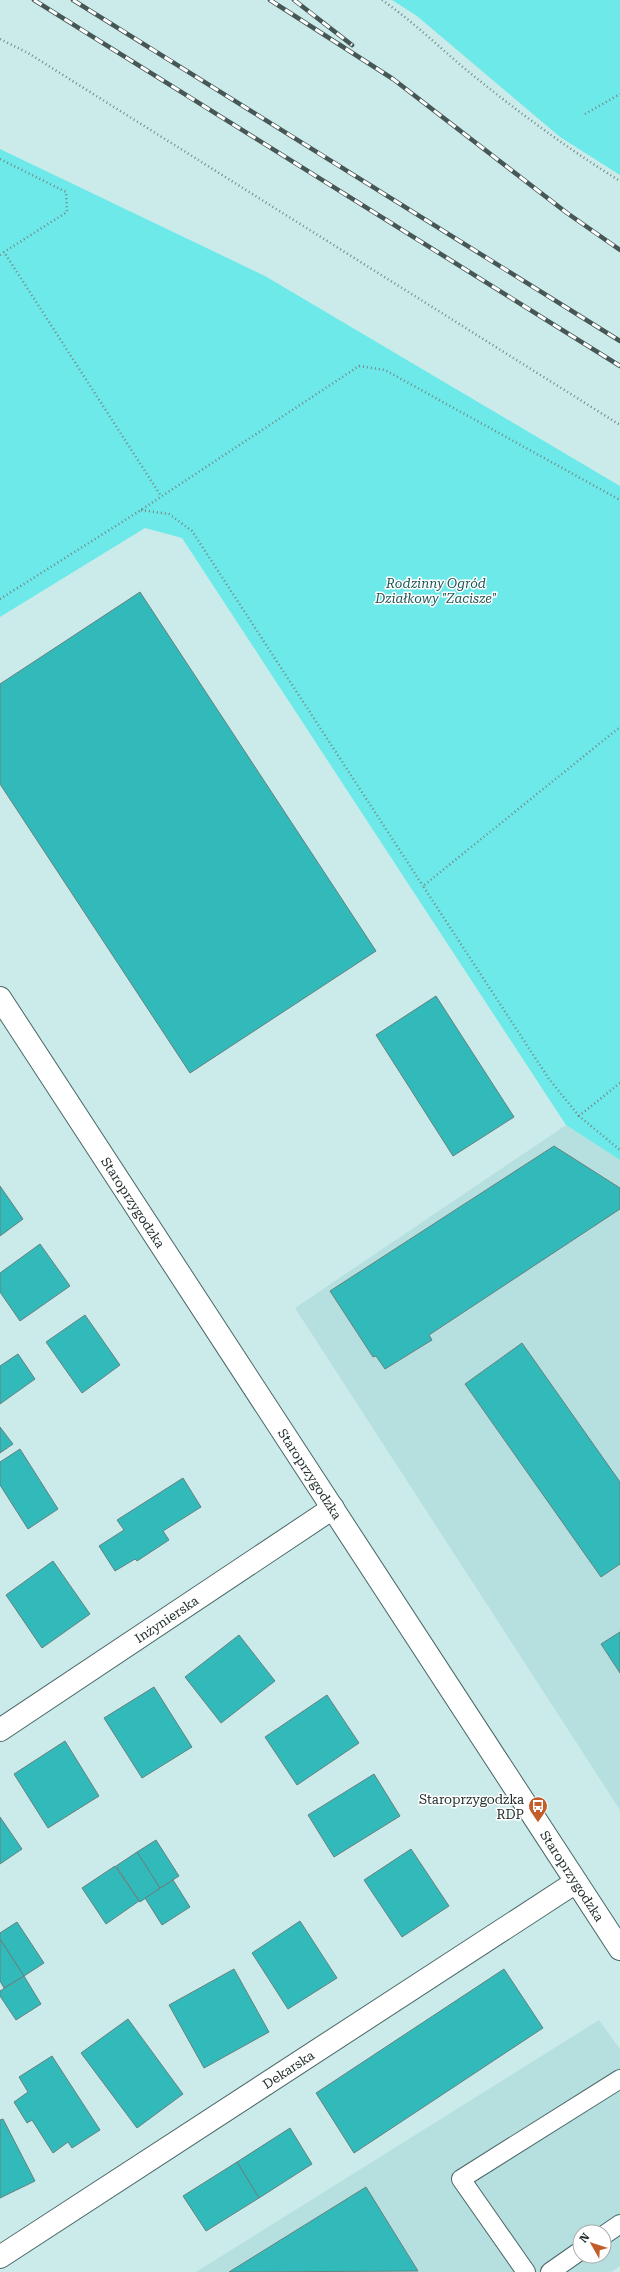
<svg xmlns="http://www.w3.org/2000/svg" width="620" height="2272" viewBox="0 0 620 2272" font-family="'Roboto Serif',serif">
<style>
.built{fill:#b6e0df;fill-rule:evenodd}
.green{fill:#6de9e9}
.building{fill:#31bab9;stroke:#648281}
.lines{fill:none;stroke-linecap:round;stroke-linejoin:round}
.service-casing{stroke:#4a6666;stroke-width:20}
.minor-casing{stroke:#4a6666;stroke-width:24}
.tertiary-casing{stroke:#4a6666;stroke-width:24}
.path{stroke:#728887;stroke-width:2.5;stroke-dasharray:1 3;stroke-linecap:butt}
.service{stroke:#fff;stroke-width:18}
.minor{stroke:#fff;stroke-width:22}
.tertiary{stroke:#fff;stroke-width:22}
.rail-casing{stroke:#465756;stroke-width:4.5}
.rail{stroke:#fff;stroke-width:3;stroke-dasharray:9;stroke-linecap:butt}
.labels{text-anchor:middle;dominant-baseline:central;stroke-width:3;stroke-linejoin:round;paint-order:stroke}
.park-label{font-size:13px;font-style:italic;fill:#1e5554;stroke:#fff}
.street-label{font-size:13px;fill:#212e2d;stroke:#fff}
.poi-label{font-size:13px;fill:#212e2d;stroke:#fff;text-anchor:end}
</style>
<rect width="100%" height="100%" fill="#cbebea"/>
<!-- built -->
<g class="built">
<polygon points="566,1125 620,1160 620,1810 295,1308"/>
<path d="M599,2020L620,2049V2266L611,2272H196ZM580,2232H604V2256H580Z"/>
</g>
<!-- green -->
<g class="green">
<polygon points="392,0 620,0 620,175 560,137 417,16"/>
<polygon points="0,149 265,276 620,486 620,1160 566,1125 182,538 145,528 0,617"/>
</g>
<!-- building -->
<g class="building">
<polygon points="140,592 376,951 190,1073 0,784 0,684"/>
<polygon points="436,996 514,1117 453,1156 376,1035"/>
<polygon points="554,1146 620,1188 620,1209 429,1335 432,1340 385,1369 376,1356 373,1357 330,1291"/>
<polygon points="0,1186 23,1219 0,1236"/>
<polygon points="40,1244 70,1286 20,1321 0,1292 0,1273"/>
<polygon points="85,1315 120,1365 82,1393 46,1342"/>
<polygon points="522,1343 620,1482 620,1564 601,1577 465,1384"/>
<polygon points="18,1354 35,1379 0,1404 0,1366"/>
<polygon points="0,1427 13,1444 0,1453"/>
<polygon points="20,1449 58,1509 28,1529 0,1485 0,1462"/>
<polygon points="183,1478 201,1507 163,1531 169,1540 137,1561 135,1559 115,1571 99,1546 124,1530 117,1520"/>
<polygon points="53,1561 90,1614 42,1648 6,1595"/>
<polygon points="620,1632 620,1673 601,1644"/>
<polygon points="239,1635 275,1681 221,1723 185,1677"/>
<polygon points="154,1687 192,1747 142,1778 104,1718"/>
<polygon points="327,1695 359,1743 297,1785 265,1737"/>
<polygon points="65,1741 99,1796 48,1828 14,1774"/>
<polygon points="374,1774 400,1816 334,1857 308,1815"/>
<polygon points="0,1817 22,1849 0,1864"/>
<polygon points="156,1840 179,1876 160,1888 137,1852"/>
<polygon points="411,1849 449,1906 402,1937 364,1880"/>
<polygon points="137,1852 160,1888 140,1902 116,1866"/>
<polygon points="115,1866 139,1901 106,1924 82,1888"/>
<polygon points="173,1880 190,1907 162,1925 145,1898"/>
<polygon points="300,1921 337,1978 288,2009 252,1953"/>
<polygon points="17,1922 44,1963 24,1976 0,1939 0,1933"/>
<polygon points="0,1939 24,1976 4,1988 0,1981"/>
<polygon points="234,1969 269,2032 204,2068 169,2005"/>
<polygon points="504,1969 543,2028 354,2153 316,2093"/>
<polygon points="24,1976 41,2004 16,2020 0,1996 0,1991"/>
<polygon points="128,2019 183,2094 137,2128 81,2053"/>
<polygon points="52,2056 100,2130 72,2148 68,2142 53,2153 32,2120 27,2123 14,2102 28,2092 19,2077"/>
<polygon points="3,2119 35,2181 0,2198 0,2120"/>
<polygon points="290,2128 312,2164 259,2198 237,2162"/>
<polygon points="237,2162 259,2198 206,2231 183,2196"/>
<polygon points="366,2187 418,2271 229,2272"/>
</g>
<g class="lines">
<!-- service casing -->
<g class="service-casing">
<g id="service">
<polyline points="604,2235 620,2224"/>
<polyline points="526,2272 461,2179 620,2079"/>
<polyline points="550,2272 580,2251"/>
</g>
</g>
<!-- minor casing -->
<g class="minor-casing">
<g id="minor">
<path id="s1" d="M0,1730L333,1508"/>
<path id="s2" d="M0,2257L576,1882"/>
</g>
</g>
<!-- tertiary casing -->
<g class="tertiary-casing">
<g id="tertiary">
<path id="s3" d="M0,998L620,1949"/>
</g>
</g>
<!-- path -->
<g class="path">
<path d="M382,0C411,20 437,45 464,68C514,109 565,147 620,181"/>
<polyline points="0,39 28,53 620,425"/>
<polyline points="585,114 620,94"/>
<polyline points="0,159 66,192 67,212 4,252"/>
<polyline points="0,255 4,252 161,496"/>
<polyline points="141,510 169,514 192,531 423,886"/>
<polyline points="0,599 141,510 359,366 385,370 620,500"/>
<polyline points="620,1083 579,1116 620,1150"/>
<polyline points="579,1116 549,1079 423,886 620,727"/>
</g>
<!-- service -->
<use href="#service" class="service"/>
<!-- minor -->
<use href="#minor" class="minor"/>
<!-- tertiary -->
<use href="#tertiary" class="tertiary"/>
<!-- rail casing -->
<g class="rail-casing">
<g id="rail">
<polyline points="34,0 620,366"/>
<polyline points="73,0 620,341"/>
<polyline points="270,0 393,79 567,213 620,250"/>
<polyline points="294,0 352,45"/>
</g>
</g>
<!-- rail -->
<use href="#rail" class="rail"/>
</g>
<!-- icons -->
<defs>
<g id="bus-pin" transform="scale(1)"><path d="M0 17L-7.5 6A9.5 9.5 0 1 1 7.5 6Z" fill="#c35e2c" stroke="#fff"/><path d="M-5-6H5V4H4V6H2V4H-2V6H-4V4H-5ZM-3.5-4V0h7V-4ZM-3.5 1.2v1.5H-2V1.2ZM2 1.2v1.5H3.5V1.2Z" fill="#fff"/></g>
</defs>
<g fill-rule="evenodd">
<use href="#bus-pin" x="538" y="1806"/>
</g>
<g class="labels">
<!-- park labels -->
<g class="park-label">
<text x="436" y="583">Rodzinny Ogród<tspan x="436" dy="15">Działkowy "Zacisze"</tspan></text>
</g>
<!-- street labels -->
<g class="street-label">
<text stroke="none"><textPath href="#s3" startOffset="244">Staroprzygodzka</textPath></text>
<text stroke="none"><textPath href="#s3" startOffset="568">Staroprzygodzka</textPath></text>
<text stroke="none"><textPath href="#s1" startOffset="200">Inżynierska</textPath></text>
<text stroke="none"><textPath href="#s3" startOffset="1048">Staroprzygodzka</textPath></text>
<text stroke="none"><textPath href="#s2" startOffset="344">Dekarska</textPath></text>
</g>
<!-- poi labels -->
<g class="poi-label">
<text x="524" y="1799">Staroprzygodzka<tspan x="524" dy="15">RDP</tspan></text>
</g>
</g>
<!-- north arrow -->
<g transform="translate(592 2244) rotate(309)"><circle r="19" fill="#ffffff" stroke="#a6abab"/>
<path d="M0-3L7 15L0 10L-7 15Z" fill="#c35e2c"/>
<text y="-6" font-size="11" font-weight="bold" text-anchor="middle" fill="#212e2d">N</text>
</g>
</svg>
